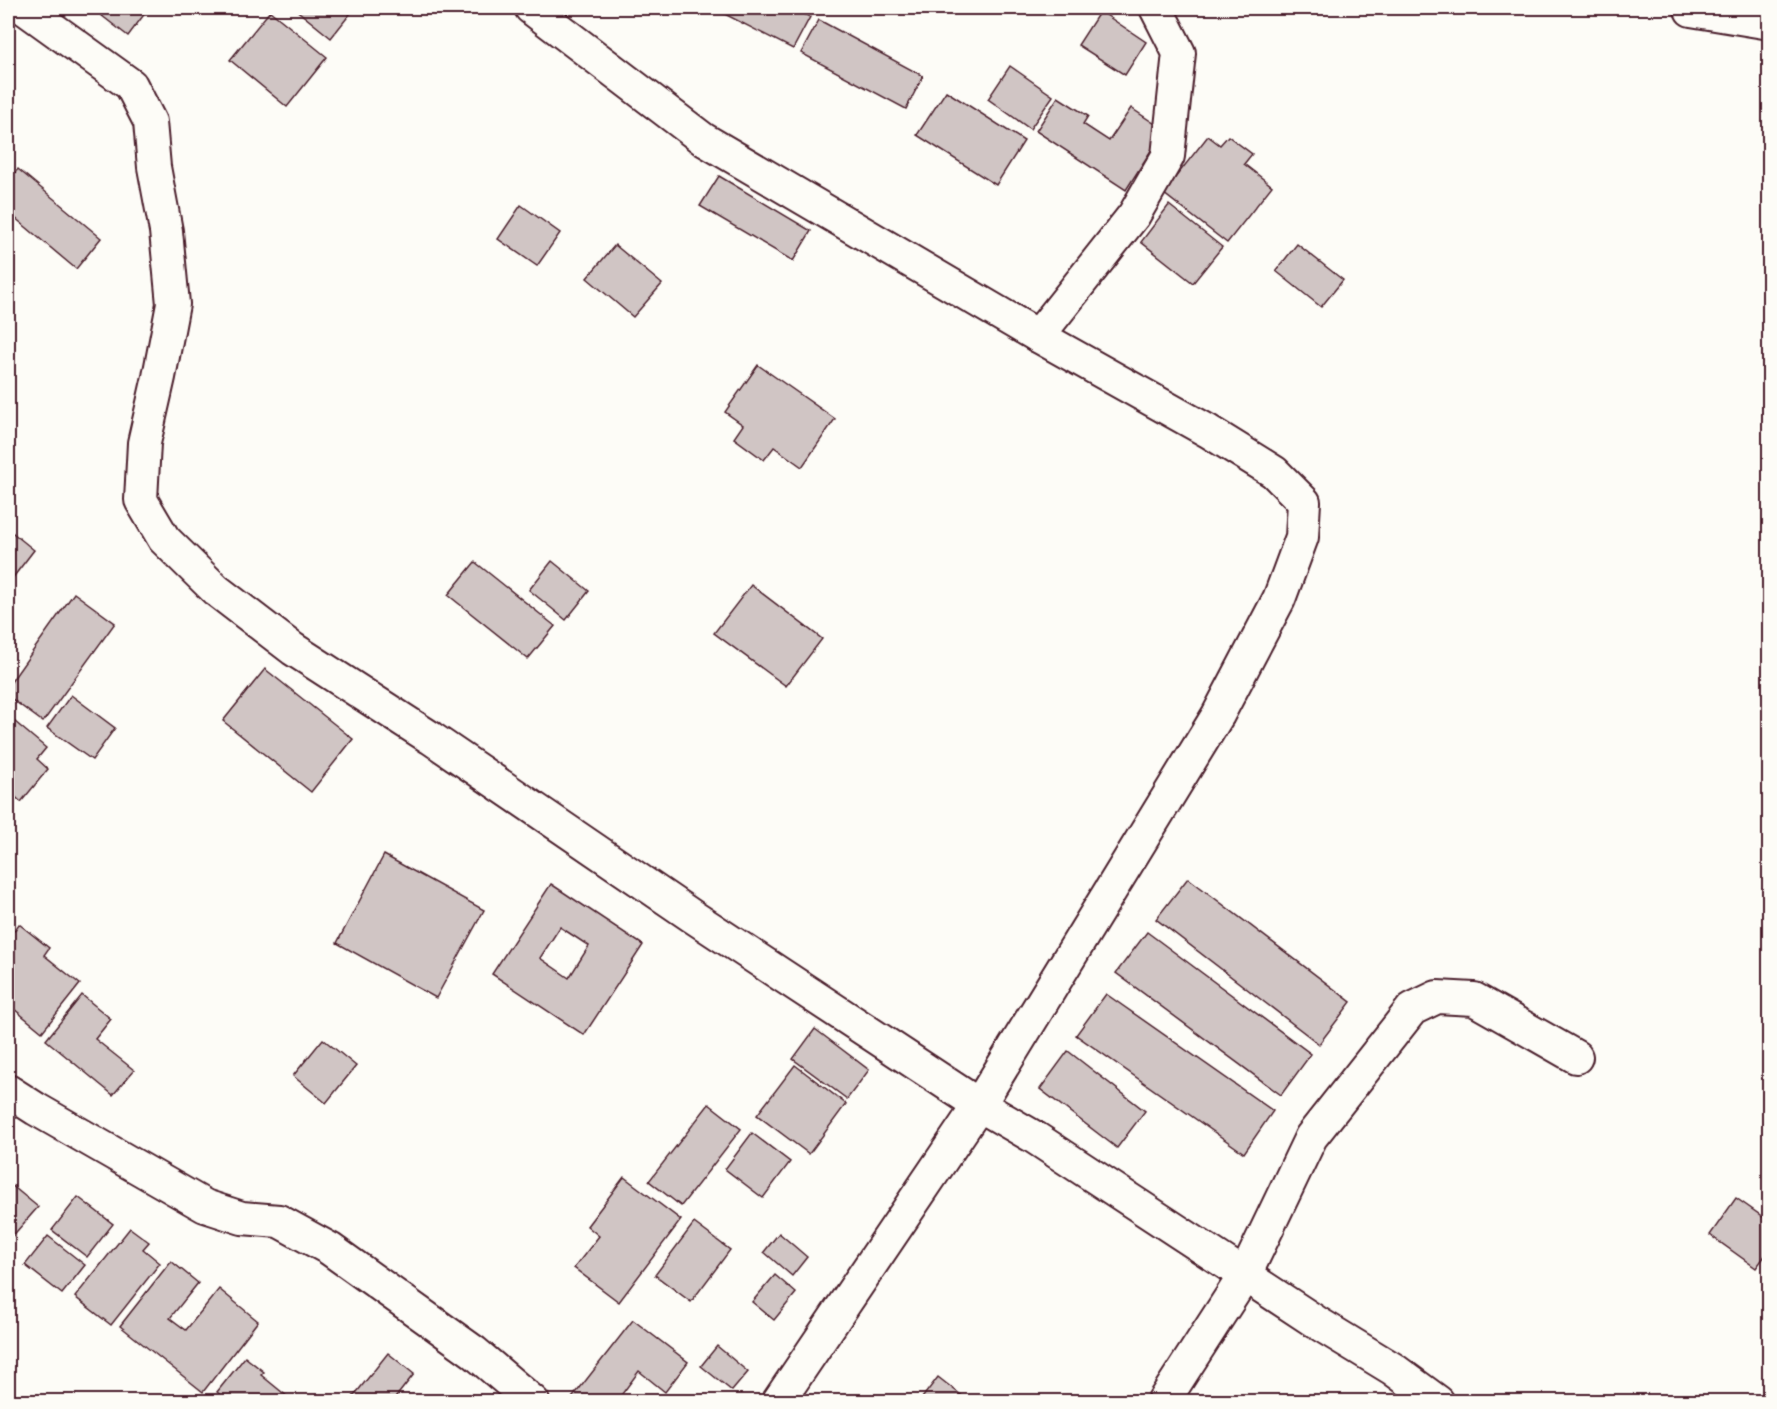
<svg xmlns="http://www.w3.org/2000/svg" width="1777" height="1409" viewBox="0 0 1777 1409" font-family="Delius,sans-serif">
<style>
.building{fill:#d0c5c4;stroke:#4a1f2b;stroke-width:1.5;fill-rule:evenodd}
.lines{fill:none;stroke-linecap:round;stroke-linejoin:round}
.minor-casing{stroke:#4a1f2b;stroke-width:36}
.minor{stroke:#fdfcf7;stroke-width:32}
</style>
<rect width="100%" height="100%" fill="#fdfcf7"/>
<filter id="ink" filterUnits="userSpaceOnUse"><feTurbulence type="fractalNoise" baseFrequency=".0167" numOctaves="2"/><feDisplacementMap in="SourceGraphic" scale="12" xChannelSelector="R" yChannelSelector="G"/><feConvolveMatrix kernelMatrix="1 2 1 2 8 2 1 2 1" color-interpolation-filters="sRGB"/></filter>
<g filter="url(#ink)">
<!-- building -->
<g class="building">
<polygon points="101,8 149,8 128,36 97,12"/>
<polygon points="294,8 352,8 354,9 331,38"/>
<polygon points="713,8 792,8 810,17 793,49"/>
<polygon points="270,11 327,57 287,107 230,60"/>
<polygon points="1100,11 1146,42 1125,75 1078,45"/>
<polygon points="819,20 923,76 906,109 801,53"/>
<polygon points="1010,66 1053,96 1030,129 988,99"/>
<polygon points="946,91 1024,141 996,185 917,135"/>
<polygon points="1058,97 1088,116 1083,124 1109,141 1131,108 1164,130 1126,190 1036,131"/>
<polygon points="1208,136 1220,145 1228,136 1252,154 1244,164 1272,186 1227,243 1163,193"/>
<polygon points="18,169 101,238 76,269 8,212 8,181"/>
<polygon points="719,176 811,231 793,261 700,206"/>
<polygon points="521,205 560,233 537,266 498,239"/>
<polygon points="1169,205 1222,247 1193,283 1141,242"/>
<polygon points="1297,244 1343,280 1321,307 1276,271"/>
<polygon points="615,245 662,284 633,317 587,278"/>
<polygon points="758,365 835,419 802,467 774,447 764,460 734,438 743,425 725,412"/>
<polygon points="8,529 34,550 8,584"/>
<polygon points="552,561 589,591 566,620 529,590"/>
<polygon points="475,562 555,626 528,659 448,595"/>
<polygon points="751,585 822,639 786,686 714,633"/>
<polygon points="74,593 115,623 43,722 8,696 8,686"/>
<polygon points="265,669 353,739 311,792 223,721"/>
<polygon points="71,695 115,728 92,760 47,728"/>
<polygon points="8,716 46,748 37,759 48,769 21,802 10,792 8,795"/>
<polygon points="384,855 484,910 436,998 337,943"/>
<polygon points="1188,878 1351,1002 1319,1044 1156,919"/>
<path d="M551,884L643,945L584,1035L492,974ZM560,927L589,946L569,978L540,958Z"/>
<polygon points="19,924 49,948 44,955 80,984 42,1032 8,1004 8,926 14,931"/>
<polygon points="1147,932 1311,1054 1281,1095 1116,973"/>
<polygon points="1106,994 1273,1111 1244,1153 1076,1035"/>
<polygon points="82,995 111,1019 95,1039 134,1070 113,1095 46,1040"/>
<polygon points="815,1029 869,1070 847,1099 793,1059"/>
<polygon points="323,1039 356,1066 326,1103 293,1076"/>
<polygon points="1068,1051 1145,1111 1117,1148 1040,1089"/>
<polygon points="795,1065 846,1104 809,1154 757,1115"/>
<polygon points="709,1104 741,1129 681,1206 649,1181"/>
<polygon points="752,1133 790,1162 763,1198 725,1169"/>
<polygon points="624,1177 681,1220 619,1302 574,1268 599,1236 587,1226"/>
<polygon points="10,1184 38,1207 10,1239 8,1237 8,1188"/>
<polygon points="78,1197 113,1224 87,1257 52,1230"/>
<polygon points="1736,1198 1770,1222 1770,1249 1756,1268 1710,1235"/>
<polygon points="694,1223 730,1250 691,1302 655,1275"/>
<polygon points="130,1228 149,1242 143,1249 160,1263 111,1325 75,1297"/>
<polygon points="779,1233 807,1257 792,1276 764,1252"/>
<polygon points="48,1236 85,1265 62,1294 25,1265"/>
<polygon points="171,1261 198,1283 170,1318 186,1330 219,1289 258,1321 203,1392 120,1326"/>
<polygon points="775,1275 796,1293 774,1320 752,1302"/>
<polygon points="633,1320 688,1362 665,1392 639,1371 619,1398 624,1402 569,1402"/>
<polygon points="717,1346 748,1372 732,1391 701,1366"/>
<polygon points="388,1353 414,1374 392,1402 349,1402"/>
<polygon points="245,1357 264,1372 261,1375 294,1402 228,1402 217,1392"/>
<polygon points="938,1377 970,1402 919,1402"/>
</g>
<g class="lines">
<!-- minor casing -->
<g class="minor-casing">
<g id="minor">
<polyline points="24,8 131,85 150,122 154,167 166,231 173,304 159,377 144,443 141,500 164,539 216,590 293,649 431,738 692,916 979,1105 1034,1137 1316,1322 1393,1369 1438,1402"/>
<polyline points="531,8 703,139 1038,336 1208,431 1274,472 1304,502 1302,537 1279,599 1218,715 979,1105 778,1402"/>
<polyline points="1691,10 1770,23"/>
<polyline points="1038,336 1134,215 1168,156 1179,53 1156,8"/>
<polyline points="8,1091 36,1109 205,1206 242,1218 279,1221 330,1249 474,1352 533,1402"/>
<polyline points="1163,1402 1245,1275 1311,1137 1412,1009 1437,997 1474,999 1576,1057"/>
</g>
</g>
<!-- minor -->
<use href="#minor" class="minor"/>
</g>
</g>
<!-- margin -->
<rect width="1777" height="1409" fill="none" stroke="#fdfcf7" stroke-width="30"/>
<rect x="15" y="15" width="1747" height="1379" fill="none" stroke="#4a1f2b" stroke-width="2" filter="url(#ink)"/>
</svg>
